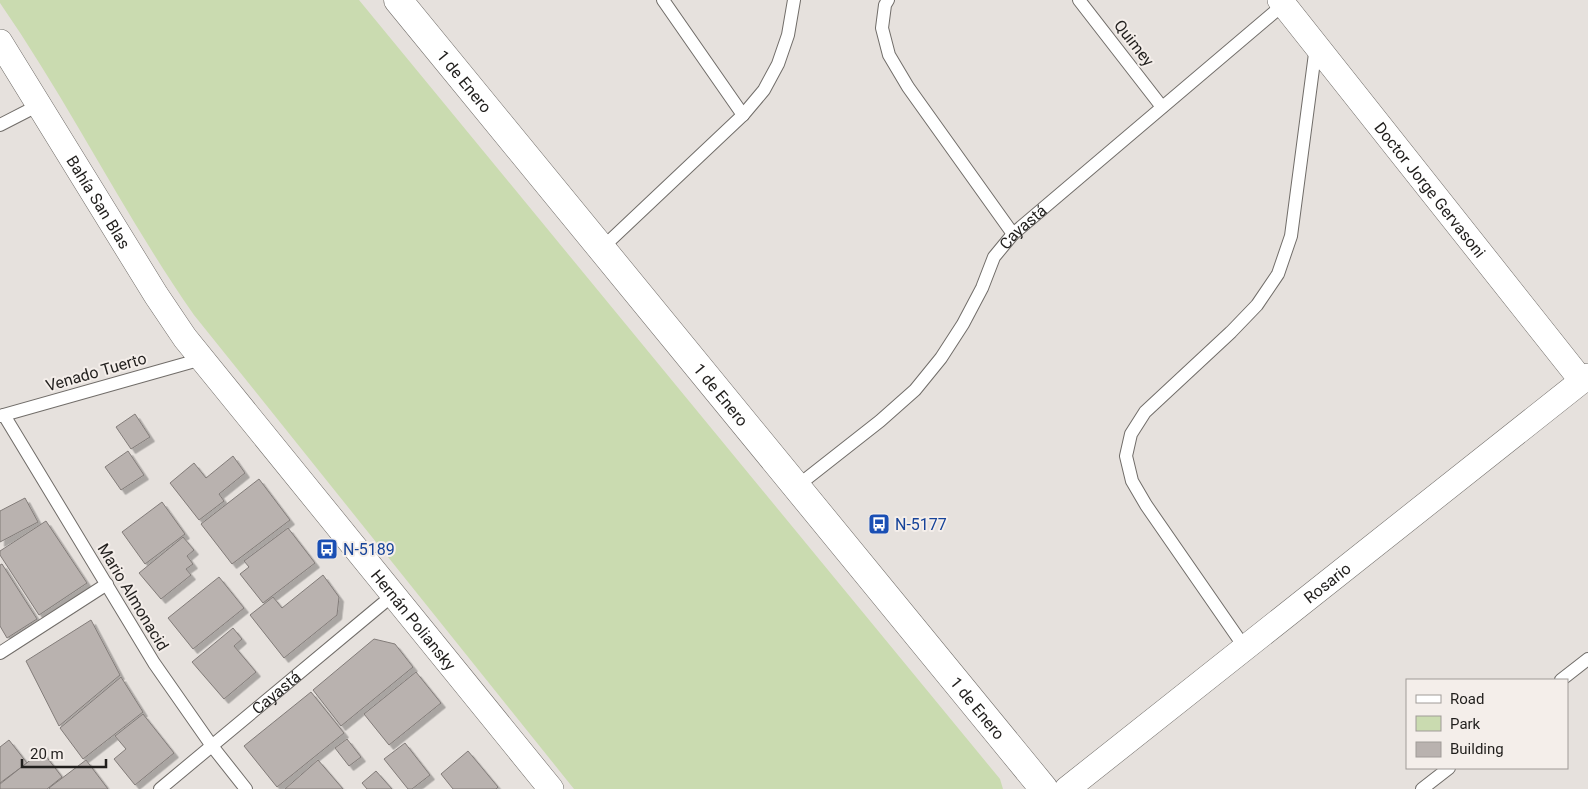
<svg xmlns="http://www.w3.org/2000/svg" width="1588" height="789" viewBox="0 0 1588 789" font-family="Roboto,sans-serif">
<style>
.green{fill:#cadbb0}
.building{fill:#b9b2af;stroke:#827c79;filter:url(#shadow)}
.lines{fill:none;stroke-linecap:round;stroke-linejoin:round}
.lane-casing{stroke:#716d69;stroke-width:14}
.street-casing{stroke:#716d69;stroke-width:26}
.secondary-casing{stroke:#716d69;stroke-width:29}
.lane{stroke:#fff;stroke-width:12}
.street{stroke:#fff;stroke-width:25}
.secondary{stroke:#fff;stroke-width:28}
.labels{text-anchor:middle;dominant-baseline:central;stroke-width:4;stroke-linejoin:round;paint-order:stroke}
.street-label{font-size:16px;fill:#211f1d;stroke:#f4eeea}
.transit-label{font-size:16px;fill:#164399;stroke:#f4eeea;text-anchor:start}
</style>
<defs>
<filter id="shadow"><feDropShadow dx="4.5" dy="4.5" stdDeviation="0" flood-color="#0004"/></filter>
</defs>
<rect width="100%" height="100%" fill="#e6e1dd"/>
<!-- green -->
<path class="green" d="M0,0H359L1000,779L1003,789H574L194,315C124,215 70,104 0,3Z"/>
<!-- building -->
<g class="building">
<polygon points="135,414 150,437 131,449 116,427"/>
<polygon points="128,451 144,475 121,490 105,467"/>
<polygon points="233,456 245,473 219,494 224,501 199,520 170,483 194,463 206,478"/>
<polygon points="259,479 290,520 232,564 201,524"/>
<polygon points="25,498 38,522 0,542 0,511"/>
<polygon points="162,502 185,534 145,564 122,532"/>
<polygon points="46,521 87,583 39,615 0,555 0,551"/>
<polygon points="288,528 315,563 263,603 240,574 249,567 244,561"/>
<polygon points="183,537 194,550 187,556 193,564 186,569 191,575 161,599 139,573"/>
<polygon points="2,564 37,619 7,638 0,626 0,565"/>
<polygon points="323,575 339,597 337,615 284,658 250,615 273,597 282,608"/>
<polygon points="219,577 244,608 193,649 168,618"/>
<polygon points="91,620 120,675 59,726 26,661"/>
<polygon points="233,628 242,639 234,646 256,672 224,699 192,662"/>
<polygon points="374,639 395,644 413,667 341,726 313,690"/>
<polygon points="416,672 441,703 389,745 364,714"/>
<polygon points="121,677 143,712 83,759 60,728"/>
<polygon points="311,692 344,733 277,787 244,746"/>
<polygon points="143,714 174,753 135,785 114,759 126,749 115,736"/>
<polygon points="347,739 361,757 349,766 335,748"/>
<polygon points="9,740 27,763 0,783 0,747"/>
<polygon points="405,743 430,775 412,789 408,789 384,759"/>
<polygon points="42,751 62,777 47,789 0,789 0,784"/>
<polygon points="468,751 498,787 496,789 453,789 441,774"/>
<polygon points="86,760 108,789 50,789 49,788"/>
<polygon points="318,760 343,789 285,789"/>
<polygon points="376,771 392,789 367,789 362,783"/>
</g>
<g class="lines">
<!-- lane casing -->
<g class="lane-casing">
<g id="lane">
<polyline points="663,0 743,115"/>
<polyline points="888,0 885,5 882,28 889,55 908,87 1013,234"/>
<polyline points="1079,0 1162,107"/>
<polyline points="0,125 39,105"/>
<polyline points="601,249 743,115 764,90 778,64 788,35 794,0"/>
<polyline points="4,415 154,663 212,746 246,789"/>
<polyline points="0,416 202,359"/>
<path id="s1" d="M796,487L880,421L915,390L941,358L963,324L982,288L994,257L1013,234L1284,4"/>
<polyline points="1245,648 1146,505 1132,481 1126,456 1131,434 1145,412 1231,332 1257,305 1278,274 1291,236 1316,46"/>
<polyline points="0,653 107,584"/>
<polyline points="1561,680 1588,659"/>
<path id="s2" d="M160,789L393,595"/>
<polyline points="1422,789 1449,768"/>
</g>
</g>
<!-- street casing -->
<g class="street-casing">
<g id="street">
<path id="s3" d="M1280,0L1582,381"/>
<path id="s4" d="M0,42L156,295L185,338L551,789"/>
<path id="s5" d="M1067,789L1588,376"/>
</g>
</g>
<!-- secondary casing -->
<g class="secondary-casing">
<g id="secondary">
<path id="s6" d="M398,0L1044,789"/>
</g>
</g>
<!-- lane -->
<use href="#lane" class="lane"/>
<!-- street -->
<use href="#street" class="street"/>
<!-- secondary -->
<use href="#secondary" class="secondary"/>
</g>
<!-- icons -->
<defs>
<g id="bus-square" transform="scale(1.125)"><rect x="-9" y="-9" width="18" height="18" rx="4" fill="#1a4fb4" stroke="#f4eeea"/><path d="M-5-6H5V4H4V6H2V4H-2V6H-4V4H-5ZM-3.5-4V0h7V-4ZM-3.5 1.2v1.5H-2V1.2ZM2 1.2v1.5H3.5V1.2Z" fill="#fff"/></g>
</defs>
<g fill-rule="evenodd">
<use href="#bus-square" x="879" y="524"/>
<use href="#bus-square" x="327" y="549"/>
</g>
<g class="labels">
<!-- street labels -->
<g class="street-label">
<text transform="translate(1134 43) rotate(52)">Quimey</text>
<text stroke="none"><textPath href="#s6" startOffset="105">1 de Enero</textPath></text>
<text stroke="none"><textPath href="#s3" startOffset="242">Doctor Jorge Gervasoni</textPath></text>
<text stroke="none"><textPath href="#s4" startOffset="188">Bahía San Blas</textPath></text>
<text stroke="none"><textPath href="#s1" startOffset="351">Cayastá</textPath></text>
<text transform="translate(96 372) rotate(-16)">Venado Tuerto</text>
<text stroke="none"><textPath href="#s6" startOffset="510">1 de Enero</textPath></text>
<text stroke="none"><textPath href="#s5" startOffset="332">Rosario</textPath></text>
<text transform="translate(133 597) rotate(59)">Mario Almonacid</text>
<text stroke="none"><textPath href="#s4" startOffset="712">Hernán Poliansky</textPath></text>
<text stroke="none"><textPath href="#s2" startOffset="151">Cayastá</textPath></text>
<text stroke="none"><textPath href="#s6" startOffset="915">1 de Enero</textPath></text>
</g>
<!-- transit labels -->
<g class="transit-label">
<text x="895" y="524">N-5177</text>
<text x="343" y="549">N-5189</text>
</g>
</g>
<!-- legend -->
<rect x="1406" y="679" width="162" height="90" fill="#f4eeea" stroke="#a09b98"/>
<rect x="1416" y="695" width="25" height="8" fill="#ffffff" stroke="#a09b98"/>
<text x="1450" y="704" font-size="15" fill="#211f1d">Road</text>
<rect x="1416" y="716" width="25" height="15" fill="#cadbb0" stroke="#a09b98"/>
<text x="1450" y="729" font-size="15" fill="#211f1d">Park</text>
<rect x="1416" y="742" width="25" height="15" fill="#b9b2af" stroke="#a09b98"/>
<text x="1450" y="754" font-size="15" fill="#211f1d">Building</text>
<!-- scale -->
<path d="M22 759v8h84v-8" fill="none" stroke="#211f1d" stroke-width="2.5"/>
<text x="30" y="759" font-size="15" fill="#211f1d" stroke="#f4eeea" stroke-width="4" paint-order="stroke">20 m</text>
</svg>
